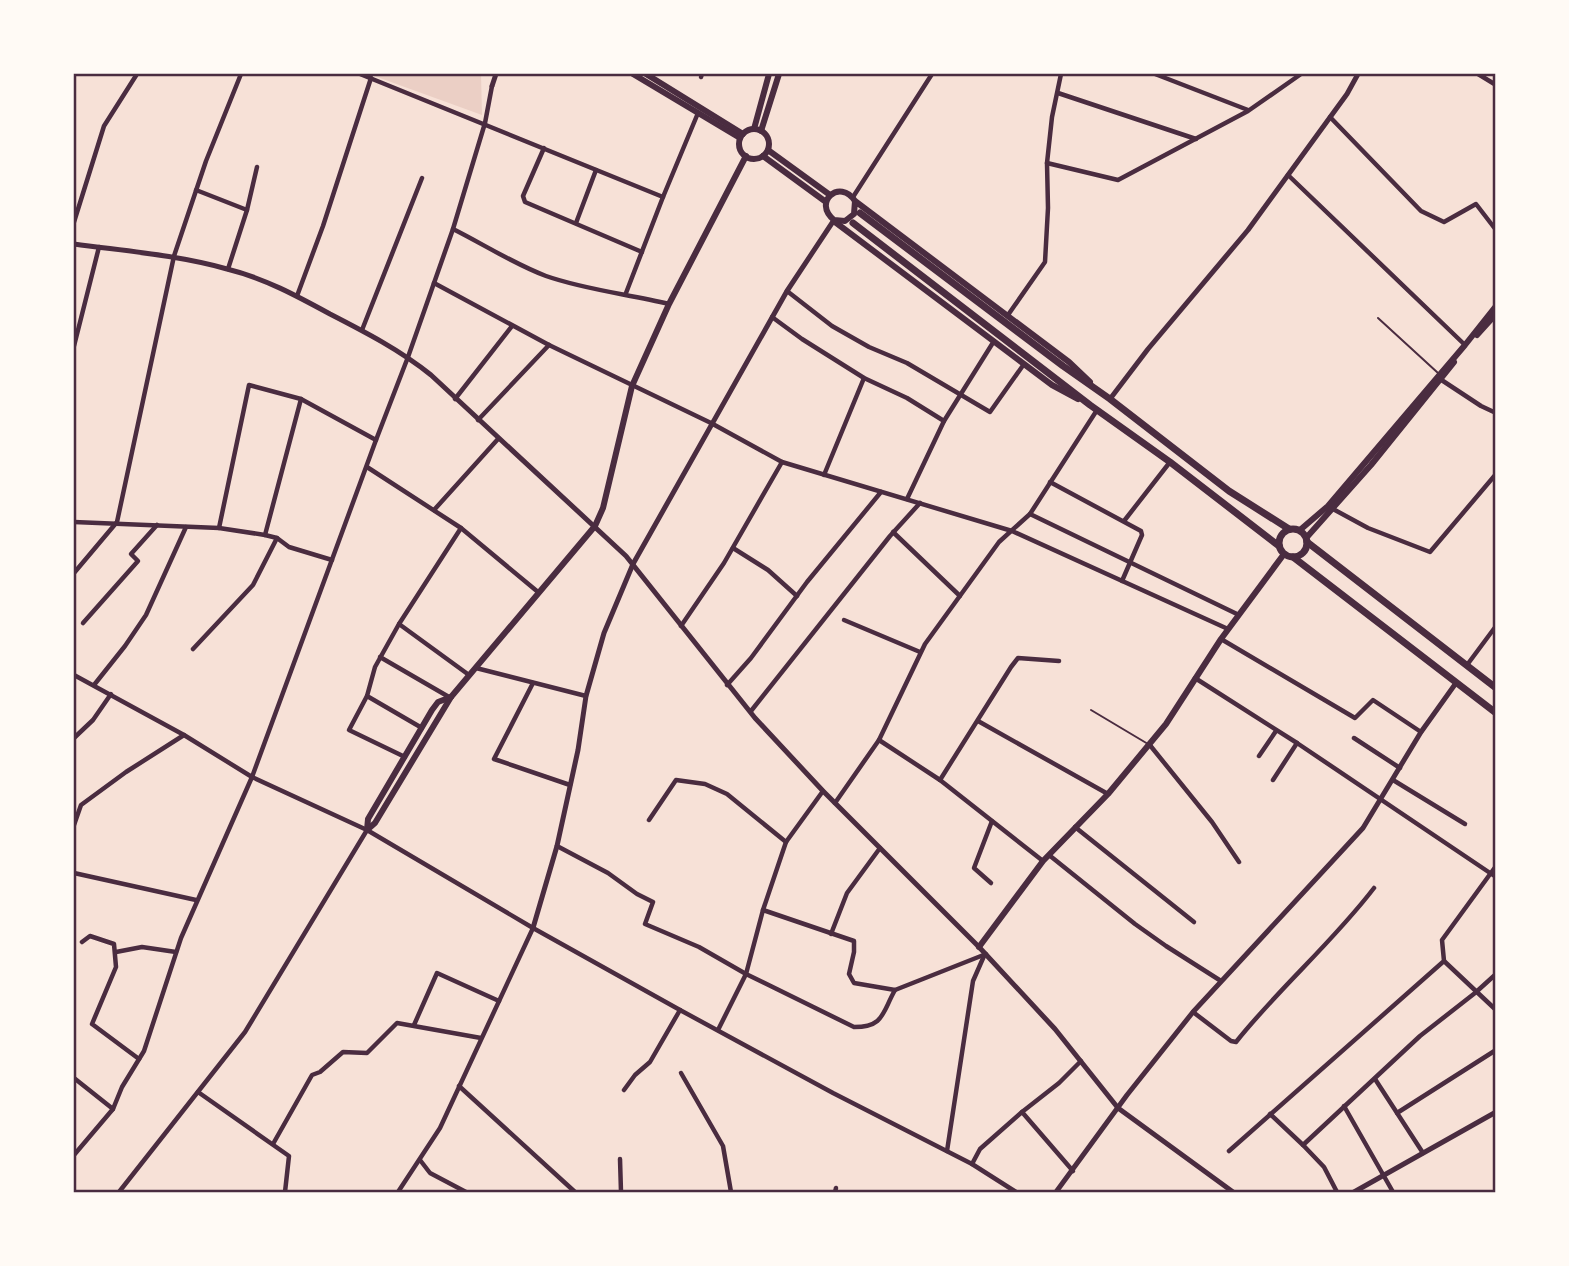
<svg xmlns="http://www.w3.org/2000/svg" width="1569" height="1266" viewBox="0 0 1569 1266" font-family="Literata,serif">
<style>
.green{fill:#ebcfc5}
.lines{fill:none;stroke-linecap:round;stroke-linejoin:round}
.service{stroke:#4a2c40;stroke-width:2}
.minor{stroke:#4a2c40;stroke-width:4.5}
.tertiary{stroke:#4a2c40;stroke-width:5}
.secondary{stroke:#4a2c40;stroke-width:6}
.primary{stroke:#4a2c40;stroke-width:7}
.neatline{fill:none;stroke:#4a2c40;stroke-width:2.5}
</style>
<rect width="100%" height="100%" fill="#f7e1d7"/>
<!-- green -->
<polygon class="green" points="369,74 481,74 482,115"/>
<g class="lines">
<!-- service -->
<g class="service">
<polyline points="1378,318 1438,373"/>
<polyline points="1091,710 1148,744"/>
</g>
<!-- minor -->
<g class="minor">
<polyline points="360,74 663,197"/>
<polyline points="1155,74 1248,110"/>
<polyline points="1478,74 1496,85"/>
<polyline points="701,77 702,74"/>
<polyline points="1058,93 1196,139"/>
<polyline points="1330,117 1421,211 1444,222 1476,204 1496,230"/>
<polyline points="544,148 523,196 525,202 642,252"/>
<polyline points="1047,163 1118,180 1248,111 1301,74"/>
<polyline points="1288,175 1465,345"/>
<polyline points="196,190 247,210"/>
<polyline points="853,197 932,74"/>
<polyline points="74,222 104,126 137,74"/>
<polyline points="576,223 596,170"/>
<path d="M453,229C483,244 514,264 546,276C586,290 628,294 669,304"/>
<polyline points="228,269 247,210 257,167"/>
<polyline points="434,283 549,345 711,423 782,462 1012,531 1228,629"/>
<polyline points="787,291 832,326 869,347 907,363 990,412 1024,364"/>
<polyline points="626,293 663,197 698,113"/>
<polyline points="297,296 323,226 371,78"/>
<polyline points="1008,315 1045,262 1048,208 1047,163 1052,117 1061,74"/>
<polyline points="772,317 802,339 864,378 907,398 944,421"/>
<polyline points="362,330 422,178"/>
<polyline points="74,346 99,247"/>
<polyline points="1440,379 1481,406 1496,413"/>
<polyline points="455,399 512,326"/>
<polyline points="478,420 549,345"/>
<polyline points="367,467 461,528 538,592"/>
<polyline points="824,475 864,378"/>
<polyline points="1050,482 1141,531 1142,535 1122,581"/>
<polyline points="907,499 944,421 994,341"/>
<polyline points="1333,509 1368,528 1430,552 1496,474"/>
<polyline points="434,510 498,439"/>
<polyline points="1030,514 1239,615"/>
<polyline points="1124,521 1170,462"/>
<polyline points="74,522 219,528 265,535 277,538 289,547 332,560"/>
<polyline points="219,528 249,385 301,399 376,440"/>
<polyline points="893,532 960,596"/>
<polyline points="265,535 301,399"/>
<polyline points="733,548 768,570 797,596"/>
<polyline points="74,573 117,522 174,256 206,161 241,74"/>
<polyline points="844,620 920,652"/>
<polyline points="83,623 138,561 131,554 157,525"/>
<polyline points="399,624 461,528"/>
<polyline points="681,626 724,563 782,462"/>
<polyline points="1221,639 1355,718 1373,700 1421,732"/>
<polyline points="193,649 253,585 277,538"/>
<polyline points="380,657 449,697"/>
<polyline points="1467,665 1496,626"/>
<polyline points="476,668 586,696"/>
<polyline points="74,675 184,735 252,777 367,830 533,928 680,1010 833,1093 972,1164 1016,1192"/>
<polyline points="1195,678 1297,743 1496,877"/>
<polyline points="533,683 494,759 570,785"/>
<polyline points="94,685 125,646 146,615 186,527"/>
<polyline points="727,685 751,658 807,582 881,492"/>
<polyline points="367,696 422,728"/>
<polyline points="751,711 890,536 920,503"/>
<polyline points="978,721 1108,794"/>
<polyline points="74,738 93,720 111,694"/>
<polyline points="1354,738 1400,768"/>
<polyline points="879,740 940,780 1043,861"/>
<polyline points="1149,744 1212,822 1239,862"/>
<polyline points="1259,756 1276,731"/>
<polyline points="405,757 349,730 367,696 375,667 399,624 469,675"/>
<polyline points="940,780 1011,667 1018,658 1059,661"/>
<polyline points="1273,780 1297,743"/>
<polyline points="1393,780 1465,824"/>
<polyline points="835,803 879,740 925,644 999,542 1030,514 1097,410"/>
<polyline points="649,820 676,780 705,784 727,794 786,842"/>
<polyline points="74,825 81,805 126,772 184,735"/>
<polyline points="1075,827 1194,922"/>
<path d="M557,846L608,873L637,894L653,902L645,924L699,947L746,974L854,1027C884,1027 882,1013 895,990"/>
<polyline points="1049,855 1135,924 1166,946 1221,981"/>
<polyline points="74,873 196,900"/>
<polyline points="991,883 974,868 992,821"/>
<polyline points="763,910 854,941 854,952 849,974 854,983 895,990 986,954"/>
<polyline points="831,934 847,893 880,848"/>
<polyline points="82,942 90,936 114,944 116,967 92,1024 139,1059"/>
<polyline points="116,952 142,947 176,952"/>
<polyline points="1444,961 1496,1010"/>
<path d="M1193,1012L1231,1041L1236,1042C1279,988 1332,943 1374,888"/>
<polyline points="414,1025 437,973 499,1001"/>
<polyline points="718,1030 746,974 763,910 786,842 823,791"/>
<polyline points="681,1073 723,1146 731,1192"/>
<polyline points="74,1078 113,1109"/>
<polyline points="1375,1079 1423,1153"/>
<polyline points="459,1086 575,1192"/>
<polyline points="624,1090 635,1075 650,1062 680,1010"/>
<polyline points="198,1092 289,1156 285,1192"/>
<polyline points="1344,1106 1393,1192"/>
<polyline points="1397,1113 1496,1050"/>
<polyline points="1270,1114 1303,1145 1420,1036 1475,993 1496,974"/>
<polyline points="273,1144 312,1075 320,1072 343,1052 367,1053 397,1023 481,1038"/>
<polyline points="1303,1145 1324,1167 1337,1192"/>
<polyline points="947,1151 973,981 984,956"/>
<polyline points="1229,1151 1444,961 1442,940 1496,866"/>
<polyline points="74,1155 113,1109 122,1087 144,1051 181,938 252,777 376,440 408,357 453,229 485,123 492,86"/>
<polyline points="620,1159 621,1192"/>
<polyline points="420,1160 430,1173 466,1192"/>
<polyline points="972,1164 980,1149 1022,1112"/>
<polyline points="1073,1171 1022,1112 1059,1083 1081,1061"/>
<polyline points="119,1192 245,1032 367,830"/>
<polyline points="398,1192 440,1128 533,928"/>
<polyline points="835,1192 836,1188"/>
</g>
<!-- tertiary -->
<g class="tertiary">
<polyline points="492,86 496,74"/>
<path d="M74,244C125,251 177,255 227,269C264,278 297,296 330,314C365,332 400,350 431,375L626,556L755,718L823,791L979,947L1055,1029L1118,1108L1233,1192"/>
<polyline points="1110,399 1148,349 1248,230 1347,94 1358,74"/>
<polyline points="533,928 557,846 578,750 586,696 604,633 633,564 787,291 834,220"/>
<polyline points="1056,1192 1127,1095 1193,1012 1363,828 1421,732 1456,683"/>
<polyline points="1354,1192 1496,1112"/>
</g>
<!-- secondary -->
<g class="secondary">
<polyline points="633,74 740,138"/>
<polyline points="646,74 743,134"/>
<polyline points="754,129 769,74"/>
<circle cx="754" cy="144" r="15"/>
<polyline points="761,131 779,74"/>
<polyline points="768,150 830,195"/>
<polyline points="763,156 826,202"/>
<path d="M855,201L854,214L845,221L834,220C812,202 840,178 855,201L1069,362L1090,382"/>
<polyline points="835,222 1024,364 1052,385 1078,399"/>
<polyline points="1477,335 1496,314"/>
<polyline points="1300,530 1328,506 1465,345 1496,306"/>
<polyline points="1307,537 1371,465 1454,362"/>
<polyline points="367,830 375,823 451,697 595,526 603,508 632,386 669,304 746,156"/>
<polyline points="367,830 368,819 432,710 438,702 451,697"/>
<polyline points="979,947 1043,861 1108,794 1166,724 1221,639 1284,554"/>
</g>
<!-- primary -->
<g class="primary">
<polyline points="860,213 1063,366 1110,399 1229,491 1289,529"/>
<polyline points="853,223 1090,405 1170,462 1279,546"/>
<circle cx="1293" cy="543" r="14"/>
<polyline points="1307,542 1496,688"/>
<polyline points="1293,557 1496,713"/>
</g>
</g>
<!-- border -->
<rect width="1569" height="1266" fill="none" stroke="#fffaf5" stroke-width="150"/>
<rect x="75" y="75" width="1419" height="1116" class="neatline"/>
</svg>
